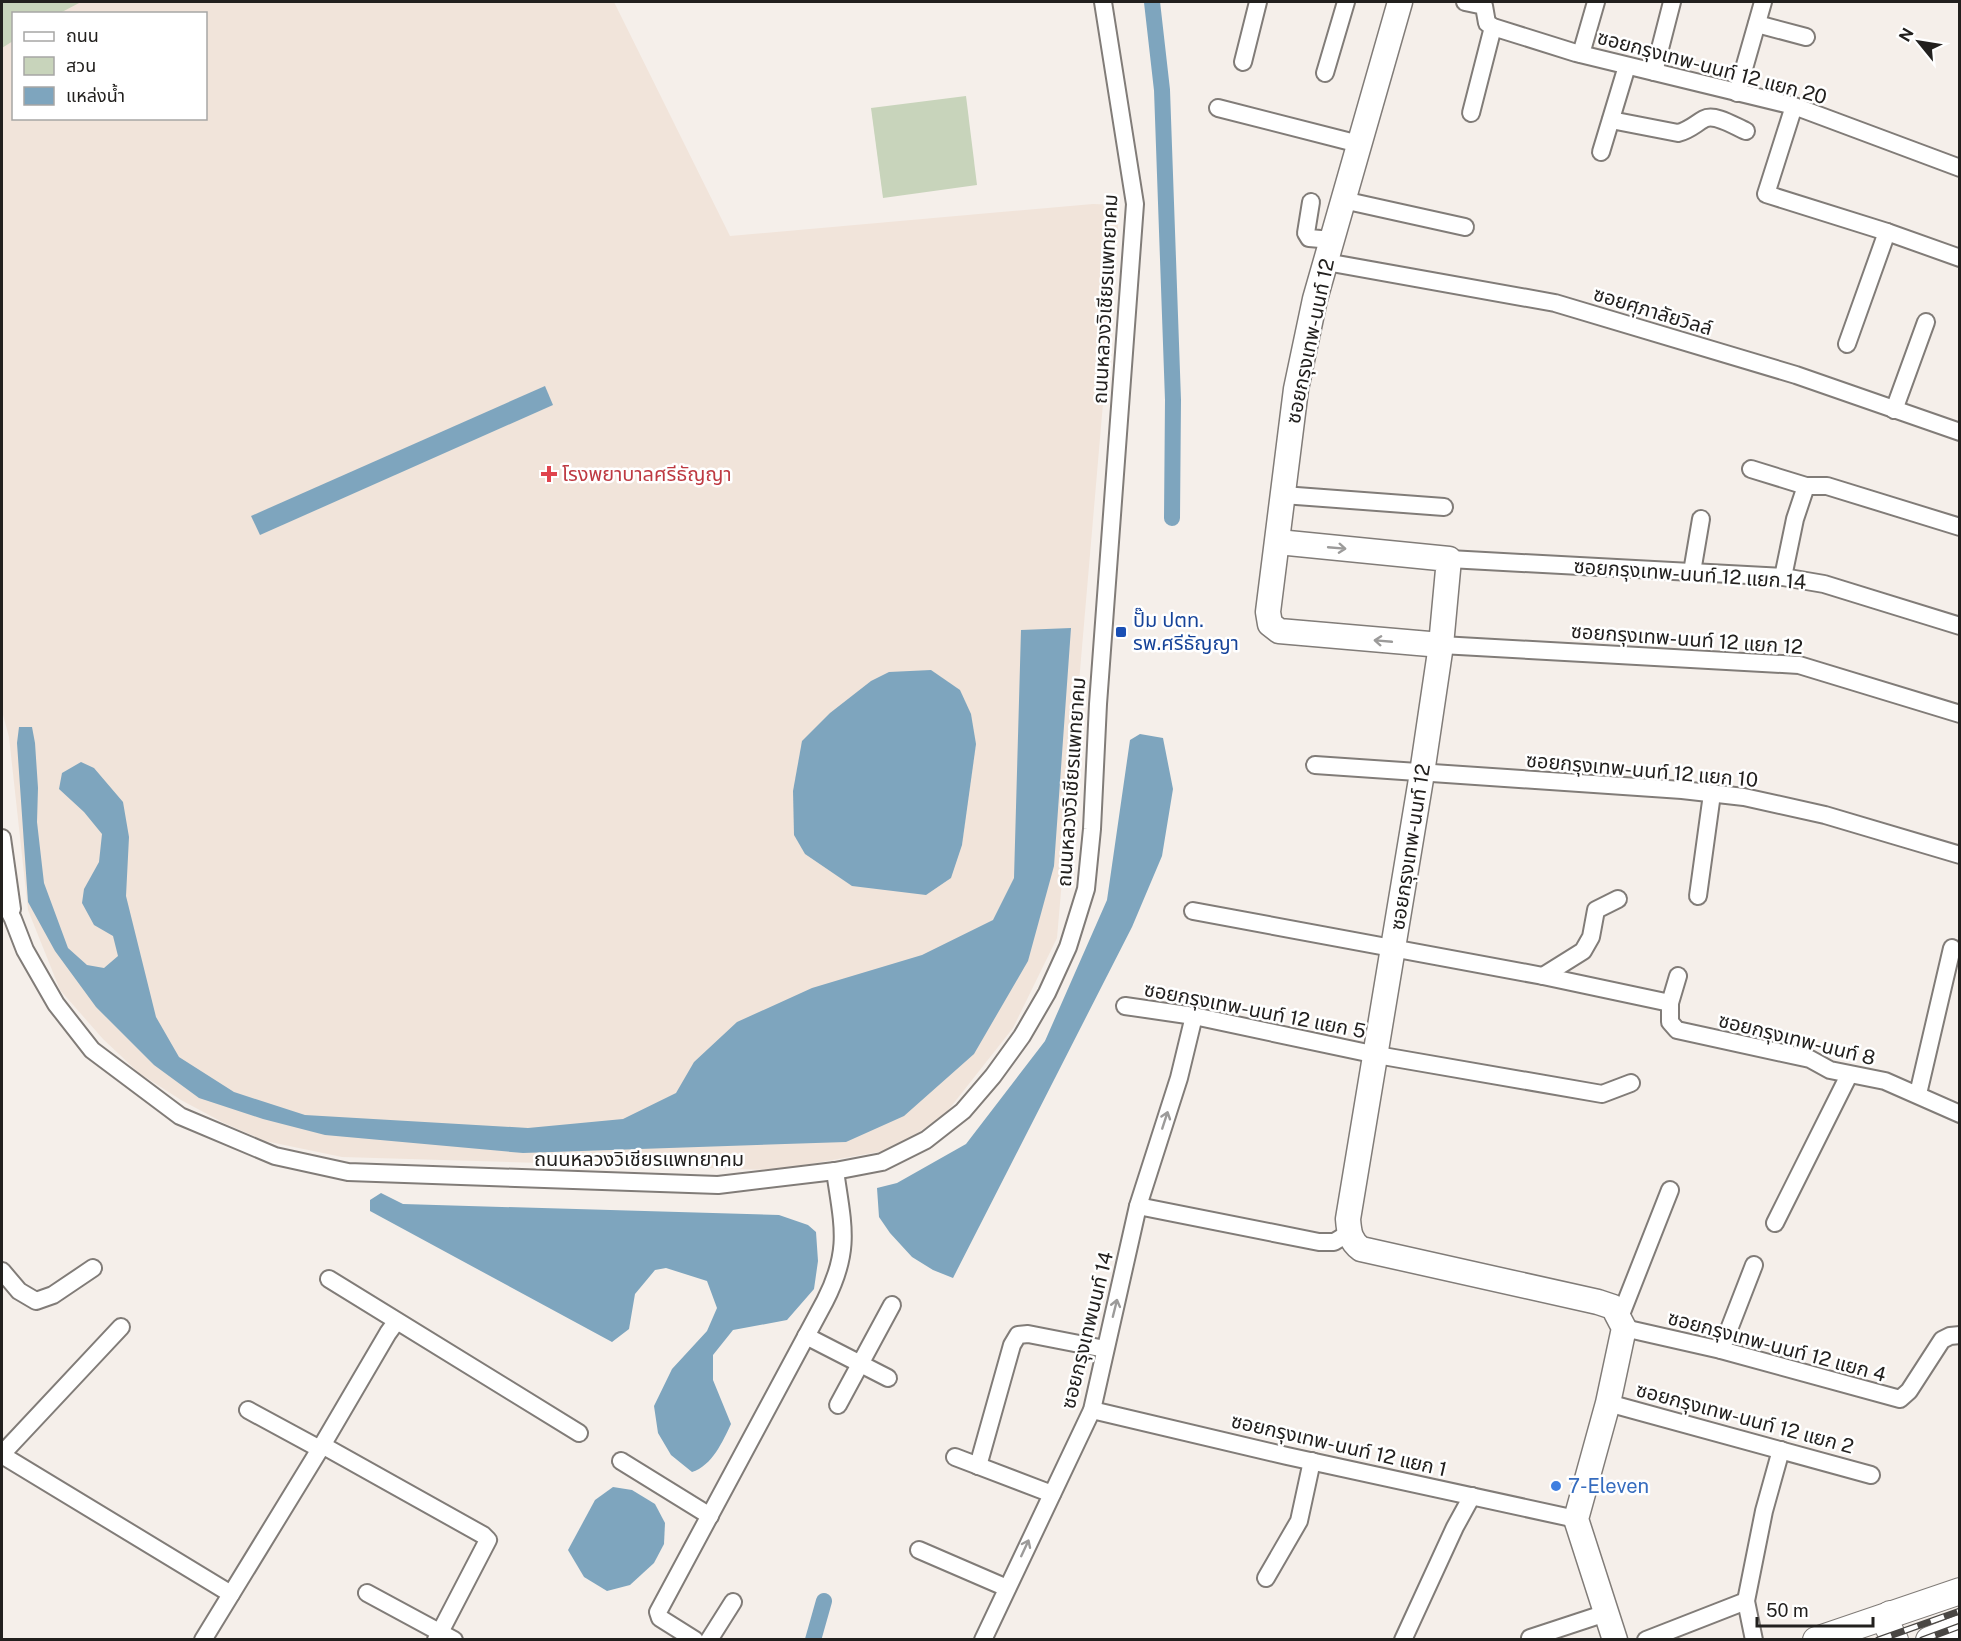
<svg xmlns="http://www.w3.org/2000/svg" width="1961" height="1641" viewBox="0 0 1961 1641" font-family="'Public Sans','Noto Sans Thai',sans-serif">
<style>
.built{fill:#f1e4da;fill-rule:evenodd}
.green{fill:#c8d4bb}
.water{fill:#7ea5be}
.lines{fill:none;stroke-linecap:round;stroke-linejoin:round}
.canal{stroke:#7ea5be;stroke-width:16}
.street-casing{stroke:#817c78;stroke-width:20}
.secondary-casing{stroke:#817c78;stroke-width:27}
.primary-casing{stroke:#817c78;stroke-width:28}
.street{stroke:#fff;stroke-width:16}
.secondary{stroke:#fff;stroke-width:24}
.primary{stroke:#fff;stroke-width:26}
.rail-casing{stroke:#4a4744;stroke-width:7}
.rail{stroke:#fff;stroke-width:4.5;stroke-dasharray:14;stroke-linecap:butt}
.oneway{stroke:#9c9b9a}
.health-dot{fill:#e0444e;stroke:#fff;stroke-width:2}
.transit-dot{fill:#1a4fb4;stroke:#fff;stroke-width:2}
.shop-dot{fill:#3f7fe0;stroke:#fff;stroke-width:2}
.labels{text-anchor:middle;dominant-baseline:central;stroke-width:5;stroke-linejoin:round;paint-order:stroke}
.street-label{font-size:20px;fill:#22201e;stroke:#fff}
.health-label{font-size:20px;fill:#be3a42;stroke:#fff;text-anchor:start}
.transit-label{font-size:20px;fill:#164399;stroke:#fff;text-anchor:start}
.shop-label{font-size:20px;fill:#366cbe;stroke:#fff;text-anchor:start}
</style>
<rect width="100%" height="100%" fill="#f5efea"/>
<!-- built -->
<path class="built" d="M2,2H614L730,236L1093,204L1117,205L1118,229L1057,938L1013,1028L946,1113L895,1149L776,1170L342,1157L265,1141L224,1123L181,1100L139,1073L103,1039L60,990L28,910L9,737L2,711ZM14,14H206V118H14Z"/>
<!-- green -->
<g class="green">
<polygon points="2,2 81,2 60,13 14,14 13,41 2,48"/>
<polygon points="966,96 977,185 883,198 871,108"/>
</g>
<!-- water -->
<g class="water">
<polygon points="545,386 553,405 260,535 251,516"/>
<polygon points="1071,628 1054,866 1028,961 974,1054 904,1116 846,1142 523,1153 325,1135 263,1119 199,1098 154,1065 96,1007 55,951 28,902 17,743 19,727 32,727 35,743 38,788 37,822 44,883 68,948 87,965 104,968 118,956 113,936 94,925 82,903 84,889 99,862 102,834 84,812 59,789 62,773 81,762 94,768 123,802 129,837 126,896 156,1017 179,1057 234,1092 305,1115 528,1128 623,1119 676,1093 694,1062 737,1022 812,988 922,955 993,920 1014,878 1021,630"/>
<polygon points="931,670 960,690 971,714 976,744 962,845 951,878 926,895 852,886 805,854 794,835 793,791 802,741 830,713 871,681 889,672"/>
<polygon points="1140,734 1163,738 1173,789 1162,856 1132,927 953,1278 933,1270 912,1257 890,1233 879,1217 877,1188 897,1183 966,1144 1045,1041 1107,900 1130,740"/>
<path d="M381,1193L403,1204L779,1215L808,1225L816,1232L818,1261L814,1289L787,1320L733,1330L713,1355V1380L731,1424C723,1441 712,1466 692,1472L671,1455L658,1433L654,1406L672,1369L707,1331L717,1308L707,1281L666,1268L655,1270L635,1294L629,1329L612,1342L370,1211V1200Z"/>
<polygon points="613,1487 632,1490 655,1504 665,1523 664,1544 654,1563 630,1585 607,1591 584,1577 568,1550 595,1500"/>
</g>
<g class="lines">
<!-- canal -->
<g class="canal">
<polyline points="1152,2 1162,90 1173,400 1172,518"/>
<polyline points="813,1640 824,1601"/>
</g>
<!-- street casing -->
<g class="street-casing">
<g id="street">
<polyline points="1465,2 1484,6 1487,23 1493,27 1576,53 1794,106 1960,168"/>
<polyline points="1757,24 1806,37"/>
<polyline points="1581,54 1596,2"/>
<polyline points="1243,62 1258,2"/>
<polyline points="1654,72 1672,2"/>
<polyline points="1325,73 1346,2"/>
<polyline points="1737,93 1763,2"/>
<polyline points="1794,106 1766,194 1887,232 1960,258"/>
<polyline points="1218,108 1359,144"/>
<polyline points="1471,113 1493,27"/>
<path d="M1611,120L1678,133C1690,130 1695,124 1704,119C1715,113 1736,127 1746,131"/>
<polyline points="1601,152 1627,66"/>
<polyline points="1343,200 1465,227"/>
<polyline points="1311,202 1306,233 1309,238 1332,240"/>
<polyline points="1326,262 1555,303 1796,375 1960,432"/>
<polyline points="1847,344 1887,232"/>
<polyline points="1894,410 1926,322"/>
<polyline points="1751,469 1806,486"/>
<polyline points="1283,495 1444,507"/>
<polyline points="1449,559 1783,577 1824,584 1960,626"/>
<polyline points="1692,572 1701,519"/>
<polyline points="1783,577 1795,519 1806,486 1827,486 1960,527"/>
<polyline points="1441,645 1799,665 1960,714"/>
<polyline points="1315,765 1682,790 1744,797 1825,815 1960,855"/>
<polyline points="2,838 12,909"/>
<polyline points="1698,896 1712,794"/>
<polyline points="2,897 13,919 25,950 56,1004 92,1050 180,1116 275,1156 348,1172 718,1185 835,1171 882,1162 926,1140 963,1111 993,1076 1022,1036 1047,993 1068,947 1086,889 1092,829 1098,704 1135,204 1103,2"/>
<polyline points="1193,911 1543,976 1670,1003"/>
<polyline points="1543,976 1583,951 1591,937 1596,910 1618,899"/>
<polyline points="1678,976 1670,1003 1670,1022 1677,1030 1810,1059 1830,1070 1885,1081 1960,1114"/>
<polyline points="1125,1006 1194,1016 1377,1055 1602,1094 1631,1083"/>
<polyline points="1918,1094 1952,948"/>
<polyline points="1138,1206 1319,1242 1334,1242 1349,1233"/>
<polyline points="1775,1223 1849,1075"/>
<polyline points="2,1271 19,1291 36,1301 53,1295 93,1268"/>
<polyline points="329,1279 579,1433"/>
<polyline points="1620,1317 1670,1190"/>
<polyline points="1624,1328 1721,1350 1900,1399 1909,1391 1942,1340 1950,1336 1960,1335"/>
<polyline points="806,1336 888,1378"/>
<polyline points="1721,1350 1754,1265"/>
<polyline points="1608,1403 1871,1475"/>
<polyline points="838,1405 892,1305"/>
<polyline points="248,1410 320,1449"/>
<polyline points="1092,1410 1287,1456 1576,1519"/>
<polyline points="322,1445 483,1535 488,1540 436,1640"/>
<polyline points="2,1454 121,1327"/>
<polyline points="2,1455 231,1594"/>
<polyline points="955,1457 1052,1494"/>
<polyline points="621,1461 710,1516"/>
<polyline points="978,1466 1012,1345 1018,1335 1028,1334 1105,1349"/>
<polyline points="919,1550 1007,1588"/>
<polyline points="1266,1578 1299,1521 1312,1461"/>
<polyline points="367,1593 454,1640"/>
<polyline points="1530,1638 1606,1613"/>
<polyline points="203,1640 320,1449 388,1333 396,1322"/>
<path d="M695,1640L660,1618L658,1612L825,1301C851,1250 843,1226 835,1171"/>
<polyline points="709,1640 733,1602"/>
<polyline points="983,1640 1092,1410 1138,1206 1179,1078 1194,1016"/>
<polyline points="1403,1640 1455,1527 1472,1496"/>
<polyline points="1646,1640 1746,1601"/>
<polyline points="1754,1640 1746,1601 1764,1511 1781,1450"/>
</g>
</g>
<!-- secondary casing -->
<g class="secondary-casing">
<g id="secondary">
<polyline points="1400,2 1315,299 1296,389 1268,612 1270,624 1279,631 1441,645"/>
<path d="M1278,542L1449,559L1441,645L1422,773L1348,1219C1349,1232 1350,1241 1361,1249L1598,1302L1613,1307L1624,1328L1608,1403L1576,1519L1615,1640"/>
</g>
</g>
<!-- primary casing -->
<g class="primary-casing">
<g id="primary">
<polyline points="1890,1614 1888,1627 1895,1640"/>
<polyline points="1816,1640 1960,1591"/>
<polyline points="1929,1640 1960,1628"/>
</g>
</g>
<!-- street -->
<use href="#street" class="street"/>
<!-- secondary -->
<use href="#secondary" class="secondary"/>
<!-- primary -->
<use href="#primary" class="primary"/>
<!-- rail casing -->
<g class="rail-casing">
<g id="rail">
<polyline points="1878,1640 1960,1611"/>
<polyline points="1922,1640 1960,1626"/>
</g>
</g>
<!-- rail -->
<use href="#rail" class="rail"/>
</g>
<!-- one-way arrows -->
<defs><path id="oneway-shaft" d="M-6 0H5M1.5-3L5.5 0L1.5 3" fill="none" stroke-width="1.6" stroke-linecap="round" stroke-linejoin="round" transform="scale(1.5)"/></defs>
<g class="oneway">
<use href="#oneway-shaft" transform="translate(1337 548) rotate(5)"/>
<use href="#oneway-shaft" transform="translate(1383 641) rotate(-175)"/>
<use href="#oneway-shaft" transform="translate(1165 1120) rotate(-72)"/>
<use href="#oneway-shaft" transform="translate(1115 1308) rotate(-76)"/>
<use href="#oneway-shaft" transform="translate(1025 1548) rotate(-65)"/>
</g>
<!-- markers -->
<path class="health-dot" d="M546 465h6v6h6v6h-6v6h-6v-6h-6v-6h6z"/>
<rect class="transit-dot" x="1115" y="626" width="12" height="12" rx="3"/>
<circle class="shop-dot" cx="1556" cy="1486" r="6"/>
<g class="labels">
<!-- street labels -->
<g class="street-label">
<text transform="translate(1712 67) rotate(15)">ซอยกรุงเทพ-นนท์ 12 แยก 20</text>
<text transform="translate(1105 299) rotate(-87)">ถนนหลวงวิเชียรแพทยาคม</text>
<text transform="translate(1653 311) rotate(17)">ซอยศุภาลัยวิลล์</text>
<text transform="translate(1310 341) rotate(-78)">ซอยกรุงเทพ-นนท์ 12</text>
<text transform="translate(1690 574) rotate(4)">ซอยกรุงเทพ-นนท์ 12 แยก 14</text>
<text transform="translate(1687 639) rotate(4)">ซอยกรุงเทพ-นนท์ 12 แยก 12</text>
<text transform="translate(1642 770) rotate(5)">ซอยกรุงเทพ-นนท์ 12 แยก 10</text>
<text transform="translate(1071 782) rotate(-86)">ถนนหลวงวิเชียรแพทยาคม</text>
<text transform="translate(1410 847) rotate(-81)">ซอยกรุงเทพ-นนท์ 12</text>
<text transform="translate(1255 1010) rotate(11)">ซอยกรุงเทพ-นนท์ 12 แยก 5</text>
<text transform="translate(1797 1039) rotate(14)">ซอยกรุงเทพ-นนท์ 8</text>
<text x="639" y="1159">ถนนหลวงวิเชียรแพทยาคม</text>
<text transform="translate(1087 1330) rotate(-76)">ซอยกรุงเทพนนท์ 14</text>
<text transform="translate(1777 1346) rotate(15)">ซอยกรุงเทพ-นนท์ 12 แยก 4</text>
<text transform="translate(1745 1418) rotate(15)">ซอยกรุงเทพ-นนท์ 12 แยก 2</text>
<text transform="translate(1339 1445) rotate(13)">ซอยกรุงเทพ-นนท์ 12 แยก 1</text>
</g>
<!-- health labels -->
<g class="health-label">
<text x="562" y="474">โรงพยาบาลศรีธัญญา</text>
</g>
<!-- transit labels -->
<g class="transit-label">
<text x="1133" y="620">ปั๊ม ปตท.<tspan x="1133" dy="23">รพ.ศรีธัญญา</tspan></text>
</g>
<!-- shop labels -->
<g class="shop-label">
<text x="1568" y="1486">7-Eleven</text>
</g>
</g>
<!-- border -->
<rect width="1961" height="1641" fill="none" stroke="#22201e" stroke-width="6"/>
<!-- legend -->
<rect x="12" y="12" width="195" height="108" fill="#ffffff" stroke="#a7a6a5" stroke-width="1.5"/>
<rect x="24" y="32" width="30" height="9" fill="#ffffff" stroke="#a7a6a5" stroke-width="1.5"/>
<text x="66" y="42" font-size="18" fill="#22201e">ถนน</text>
<rect x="24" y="57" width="30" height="18" fill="#c8d4bb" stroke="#a7a6a5" stroke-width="1.5"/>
<text x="66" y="72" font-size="18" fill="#22201e">สวน</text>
<rect x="24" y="87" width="30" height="18" fill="#7ea5be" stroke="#a7a6a5" stroke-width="1.5"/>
<text x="66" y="102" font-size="18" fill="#22201e">แหล่งน้ำ</text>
<!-- north arrow -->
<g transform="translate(1919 42) rotate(300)" stroke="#ffffff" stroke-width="4.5" paint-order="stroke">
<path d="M0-4.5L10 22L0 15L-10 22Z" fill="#22201e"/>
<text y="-9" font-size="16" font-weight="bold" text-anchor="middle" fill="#22201e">N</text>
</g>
<!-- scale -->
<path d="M1757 1617v9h116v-9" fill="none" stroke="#22201e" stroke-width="3"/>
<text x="1766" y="1617" font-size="18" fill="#22201e" stroke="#ffffff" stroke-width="4.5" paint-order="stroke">50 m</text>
</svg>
